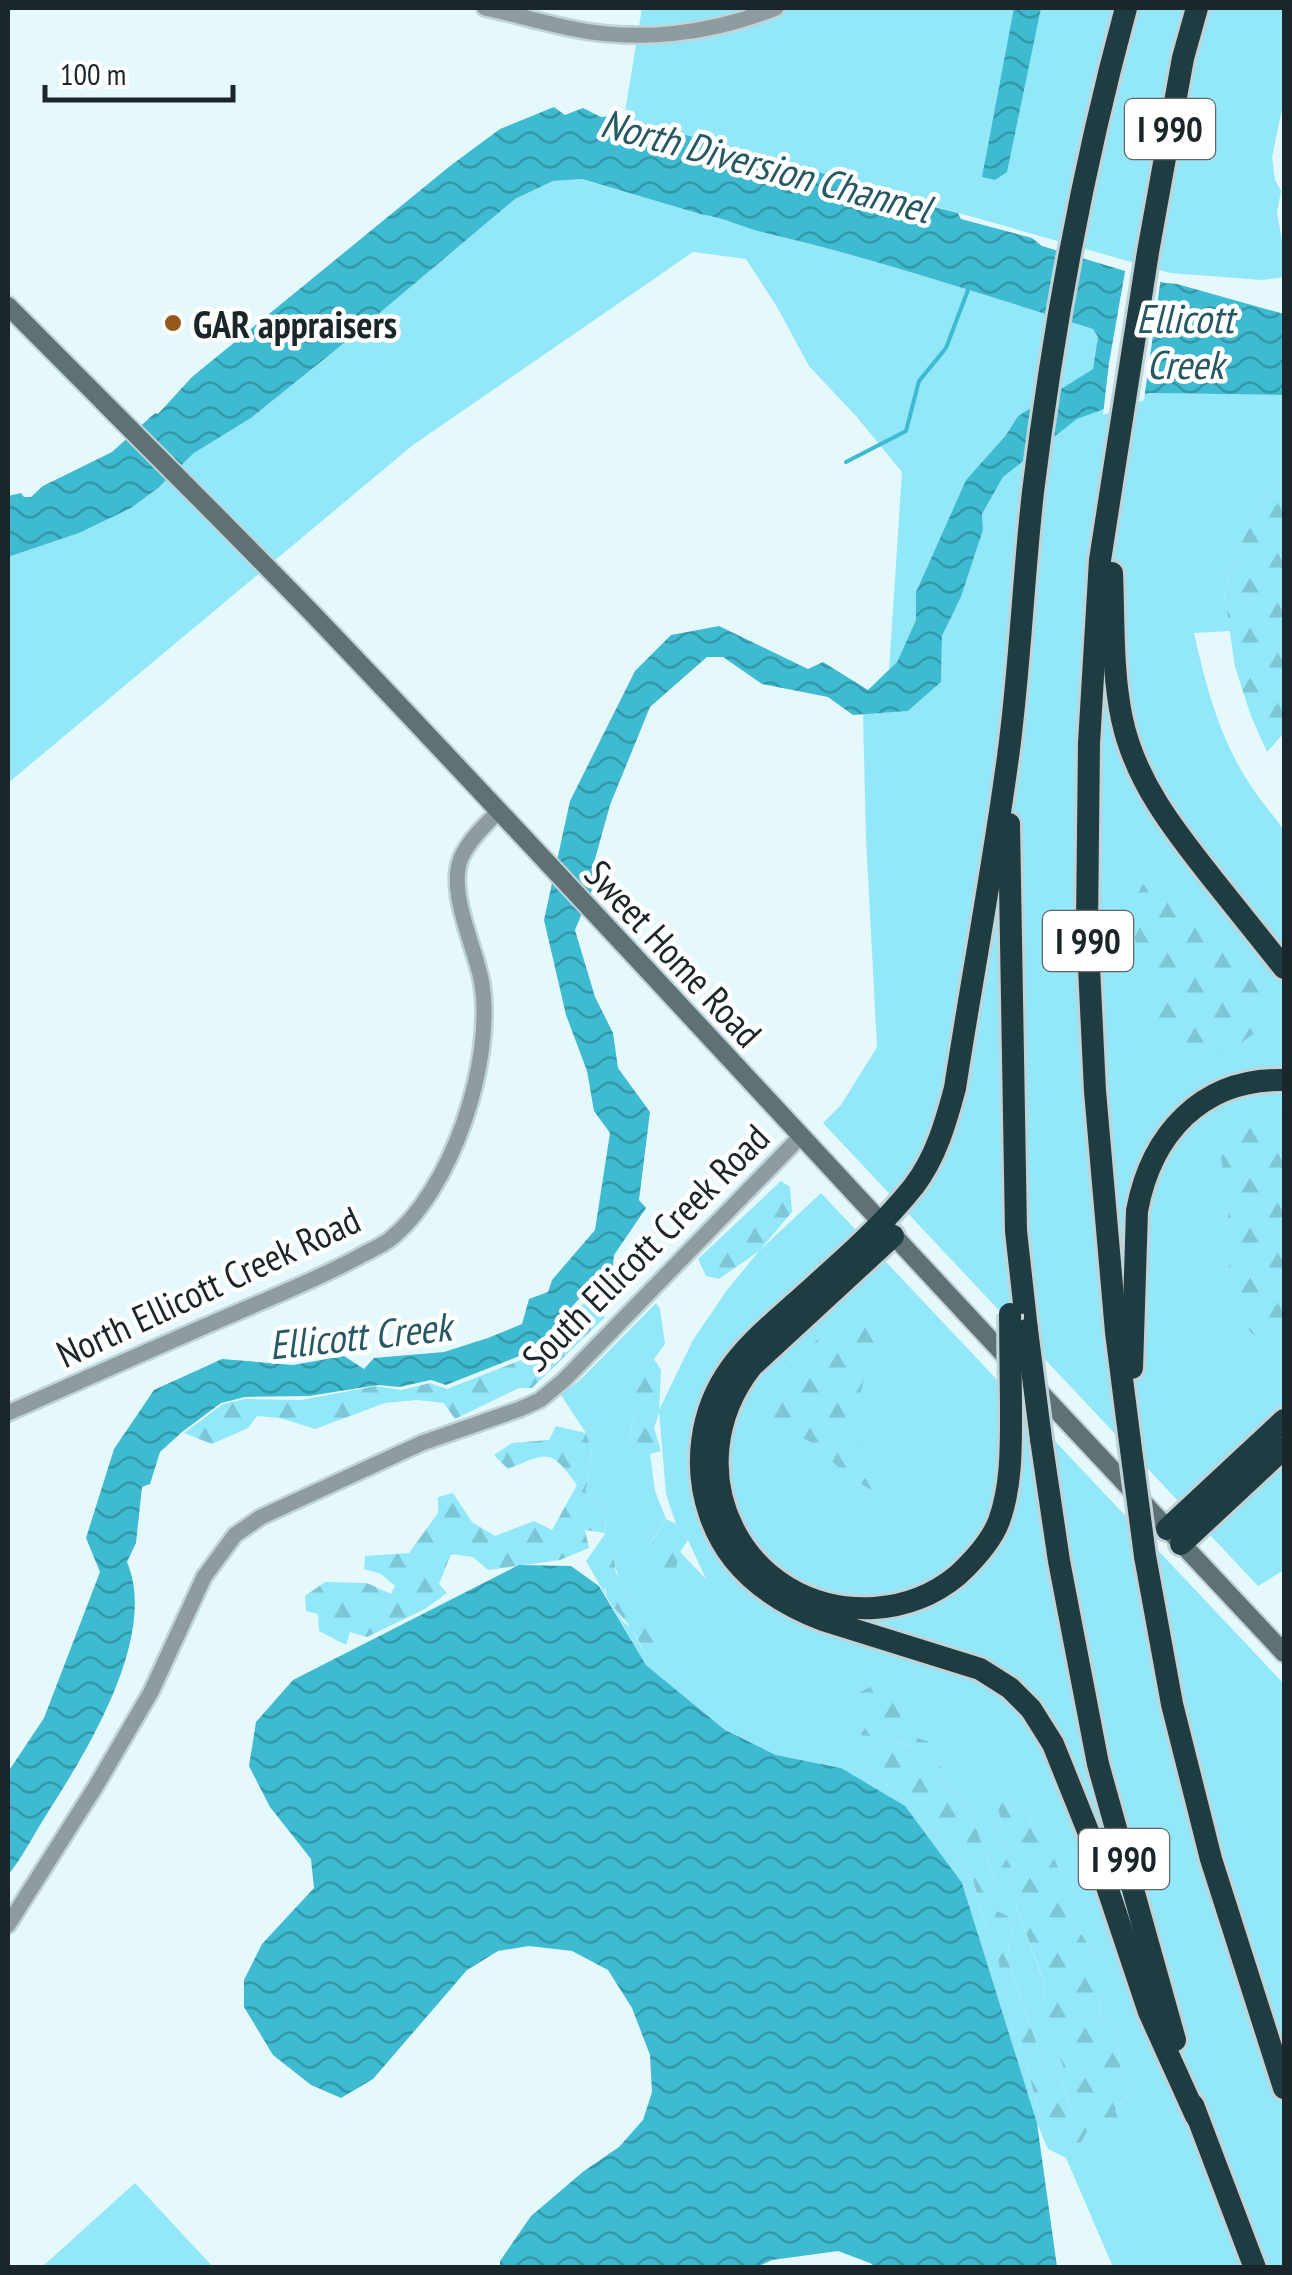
<svg xmlns="http://www.w3.org/2000/svg" width="1292" height="2275" viewBox="0 0 1292 2275" font-family="'PT Sans Narrow',sans-serif">
<style>
.green{fill:#92e7f8;fill-rule:evenodd}
.forest{fill:url(#forest-firs)}
.water{fill:url(#water-waves)}
.pier{fill:#e5f9fd}
.lines{fill:none;stroke-linecap:round;stroke-linejoin:round}
.stream{stroke:#3ebbd1;stroke-width:4}
.tertiary-casing{stroke:#c0d3d7;stroke-width:20}
.secondary-casing{stroke:#c0d3d7;stroke-width:22}
.motorway-casing{stroke:#c0d3d7;stroke-width:28}
.tertiary{stroke:#8e9c9f;stroke-width:15}
.secondary{stroke:#5e7276;stroke-width:18}
.motorway{stroke:#1f3c42;stroke-width:22}
.motorway-bridge-casing{stroke:#c0d3d7;stroke-width:28;stroke-linecap:butt}
.motorway-bridge{stroke:#1f3c42;stroke-width:22}
.poi-dot{fill:#95591b;stroke:#fff;stroke-width:4}
.labels{text-anchor:middle;dominant-baseline:central;stroke-width:9;stroke-linejoin:round;paint-order:stroke}
.shield{fill:#fff;stroke:#5f6769;stroke-width:2.5}
.shield-label{font-size:35px;font-weight:bold;fill:#1a2629}
.poi-label{font-size:38px;font-weight:bold;fill:#1a2629;stroke:#fff;text-anchor:start}
.street-label{font-size:38px;fill:#1a2629;stroke:#fff}
.water-label{font-size:40px;font-style:italic;fill:#265963;stroke:#fff}
</style>
<defs>
<pattern id="forest-firs" width="22" height="20" patternUnits="userSpaceOnUse" patternTransform="scale(2.5)"><rect width="22" height="20" fill="#92e7f8"/><path d="M5 1l3.5 6h-7zM16 11l3.5 6h-7z" fill="#7dc6d5"/></pattern>
<pattern id="water-waves" width="16" height="10" patternUnits="userSpaceOnUse" patternTransform="scale(2.5)"><rect width="16" height="10" fill="#3ebbd1"/><path d="M0 5q4-4 8 0t8 0" fill="none" stroke="#3398aa"/></pattern>
</defs>
<rect width="100%" height="100%" fill="#e5f9fd"/>
<!-- green -->
<g class="green">
<polygon points="642,8 1284,8 1284,100 1272,157 1275,180 1281,191 1277,213 1284,251 1284,277 1262,280 1170,273 624,118"/>
<path d="M581,179L700,214C723,217 743,228 766,233C877,259 984,295 1093,329L1098,337L1094,369L1018,416L1006,435L966,480L916,592V620L897,662L889,670L902,472L856,416L809,366L777,307L746,259L693,252L413,445L8,783V557L79,533L131,508L158,488L194,453L251,418L338,348L515,199L553,181Z"/>
<path d="M1149,393L1284,395V475L1263,501L1246,531L1224,591L1230,631L1194,633C1206,687 1220,740 1251,786C1261,801 1273,815 1284,830V1570L1258,1586L823,1123L841,1105L877,1047L866,838L863,714L908,711L941,682L942,636L961,597L983,530L982,514L1003,477L1077,419Z"/>
<path d="M821,1193L1284,1684V2267H1113L1066,2158L1048,2149L1037,2123L962,1883L841,1768L776,1755L725,1730L646,1665L586,1561L605,1534L606,1514L586,1491L592,1451L586,1433L561,1395L580,1380L656,1303L660,1309L665,1344L654,1359L641,1368L636,1409L629,1439L641,1444L650,1454L655,1491L666,1519L651,1542L680,1552L706,1579L688,1540L676,1524L666,1494L659,1410L693,1340L727,1290L759,1251ZM614,1558C618,1590 638,1619 656,1646L646,1659L632,1628L623,1622L604,1590ZM891,1741L913,1746L947,1773L927,1777L933,1783L946,1785L971,1813L995,1880L992,1909L1008,1916L1012,1933L1007,1958L1046,2071L1060,2076L1072,2112L1089,2128L1079,2147H1051L1039,2116L1023,2047L1015,2036L998,1958L988,1943V1934L973,1880L937,1832L896,1792L876,1776L866,1762V1749ZM995,1796L1031,1817L1035,1838L1051,1853L1074,1923L1098,1960V1996L1101,2017L1116,2027L1121,2071L1133,2089L1115,2110L1043,2001L1045,1985L1016,1906L1020,1894L1002,1868L1010,1853L997,1834L1002,1823Z"/>
<polygon points="135,2183 213,2267 42,2267"/>
</g>
<!-- forest -->
<g class="forest">
<polygon points="1284,475 1284,733 1267,752 1251,716 1235,667 1224,591 1246,531 1263,501"/>
<polygon points="1168,872 1223,939 1265,997 1268,1023 1226,1054 1183,1052 1161,1041 1154,985 1139,956 1129,911 1142,885"/>
<path d="M1284,1117V1347L1263,1344L1235,1317L1230,1286L1228,1208L1221,1157C1242,1128 1249,1122 1284,1117Z"/>
<polygon points="781,1181 790,1187 792,1212 759,1251 719,1279 706,1276 698,1259"/>
<polygon points="590,1297 606,1304 604,1318 532,1388 519,1388 455,1419 444,1403 417,1400 385,1403 315,1429 280,1418 257,1416 248,1428 212,1444 184,1433 223,1404 245,1399 301,1400 376,1386 401,1390 430,1383 447,1389 531,1356"/>
<polygon points="864,1312 875,1336 860,1395 856,1438 872,1490 852,1479 809,1441 756,1415 784,1373 824,1333"/>
<polygon points="654,1359 661,1370 659,1413 654,1428 661,1451 650,1454 641,1444 629,1440 636,1409 631,1392 641,1368"/>
<path d="M556,1426L586,1433L592,1451L586,1491L606,1514L605,1533L585,1530L589,1548L560,1560L488,1570L473,1557L451,1554L439,1584L447,1593L425,1609L367,1637L350,1632L346,1645L319,1631L318,1614L306,1611L305,1596L325,1582L367,1583L391,1594L395,1586L381,1574L364,1569L365,1556L409,1553L438,1513V1497L453,1493L472,1522L495,1536L534,1521L552,1530L577,1485C550,1448 549,1452 508,1469L494,1455L512,1443L549,1440Z"/>
<polygon points="666,1519 676,1524 688,1540 680,1552 675,1571 660,1571 648,1558 653,1553 651,1543"/>
<path d="M606,1551L614,1558L616,1574L628,1583L626,1597L656,1646L655,1663L646,1659C642,1650 638,1637 632,1629C622,1615 603,1601 605,1581L593,1571Z"/>
<polygon points="870,1687 901,1701 900,1721 881,1731 880,1737 849,1734 843,1725 848,1712 843,1701"/>
<polygon points="918,1738 930,1742 926,1751 948,1774 928,1778 933,1783 946,1785 971,1813 995,1880 993,1909 1008,1916 1012,1933 1007,1958 1046,2071 1060,2076 1072,2112 1083,2117 1089,2128 1079,2147 1066,2153 1051,2147 1039,2116 1023,2047 1015,2037 998,1959 988,1943 988,1934 973,1880 937,1832 896,1792 876,1776 866,1762 865,1749 891,1741 913,1746"/>
<polygon points="994,1795 1031,1817 1035,1837 1051,1852 1075,1906 1074,1923 1098,1960 1098,1996 1101,2017 1116,2027 1121,2071 1133,2089 1115,2110 1122,2128 1115,2137 1071,2093 1043,2001 1045,1984 1016,1906 1020,1894 1001,1868 1010,1853 997,1834 1002,1823"/>
</g>
<!-- water -->
<g class="water">
<polygon points="1014,8 1041,8 1007,172 995,180 982,177"/>
<path d="M554,107L565,115L583,108L601,117L616,116L719,144L727,150L732,149L870,186L881,193L958,213L961,219L1032,238L1042,246L1165,283L1177,284L1284,314V395L1149,393L1077,419L1003,477L982,514L983,530L961,597L942,636L941,682L908,711L853,715L828,697L762,684L723,657H707L650,707L610,805L592,870L596,880L575,930L595,997L613,1033L618,1068L650,1112L639,1200L646,1208L614,1255L612,1275L579,1299L545,1336L522,1355L446,1385L431,1380L399,1387L378,1385L309,1396L245,1397L221,1403L182,1432L160,1452L150,1484L142,1487L136,1543L127,1562C159,1637 85,1754 45,1817C33,1836 22,1858 8,1875V1772L44,1718L100,1572L86,1538L114,1449L154,1390L222,1359L293,1365L344,1356L364,1369L374,1358L444,1352L488,1338L522,1324L529,1299L548,1292L552,1280L595,1230L610,1133L594,1111L587,1071L566,1015L544,920L570,801L635,671L671,635L719,626L808,669L823,662L868,690L897,662L916,620V592L966,480L1006,435L1018,416L1093,369L1098,337L1093,329C984,295 877,259 766,233C743,228 723,217 700,214L582,179L553,181L515,199L338,348L251,418L194,453L158,488L131,508L79,533L8,557V496L21,493L24,497H31L43,486L112,452L155,413L158,414L192,377L450,166L500,129Z"/>
<polygon points="519,1565 571,1566 599,1586 646,1665 725,1730 776,1755 841,1768 905,1806 962,1883 1037,2123 1057,2267 875,2267 870,2263 838,2251 772,2260 757,2267 500,2267 500,2261 531,2216 584,2171 619,2147 643,2120 652,2092 650,2055 632,2008 608,1970 572,1951 529,1946 498,1951 467,1970 373,2079 341,2098 311,2085 273,2055 244,2007 244,1980 262,1944 314,1888 311,1859 270,1807 249,1766 256,1722 293,1680"/>
</g>
<!-- pier -->
<polygon class="pier" points="1126,266 1161,277 1144,400 1103,415 1109,363"/>
<g class="lines">
<!-- stream -->
<polyline class="stream" points="846,462 906,431 919,381 946,348 968,290"/>
<!-- tertiary casing -->
<g class="tertiary-casing">
<g id="tertiary">
<path d="M485,8C513,14 541,22 569,28C638,43 711,34 776,8"/>
<path d="M8,1413C89,1377 170,1341 252,1306C289,1290 326,1275 362,1255C371,1250 381,1246 389,1240C452,1191 494,1062 482,984C476,948 447,893 461,858C469,840 485,825 499,811"/>
<polyline points="8,1925 96,1786 151,1692 204,1577 235,1535 261,1517 422,1443 520,1409 540,1400 564,1380 801,1136"/>
</g>
</g>
<!-- secondary casing -->
<g class="secondary-casing">
<g id="secondary">
<path d="M8,306C109,408 211,509 311,612C548,860 779,1113 1013,1364"/>
<polyline points="1034,1386 1284,1653"/>
</g>
</g>
<!-- motorway casing -->
<g class="motorway-casing">
<g id="motorway">
<path d="M1126,8C1083,166 1053,329 1033,492C1023,580 1020,669 1008,757C993,868 972,978 955,1088C946,1122 936,1157 914,1186C879,1230 836,1266 794,1304C772,1324 747,1344 730,1369C700,1411 693,1467 710,1515C728,1569 771,1600 823,1620L980,1669L1010,1688L1031,1709L1053,1744L1090,1836L1149,2012L1196,2116"/>
<path d="M1112,573C1114,621 1112,672 1122,719C1135,781 1174,830 1212,878C1236,908 1260,938 1284,968"/>
<polyline points="1009,824 1016,1231 1027,1330"/>
<path d="M893,1236L752,1366C671,1469 742,1615 874,1608C905,1606 934,1595 958,1575C974,1560 991,1542 999,1521C1012,1485 1011,1445 1011,1407"/>
<path d="M1132,1368L1137,1211C1151,1134 1202,1078 1284,1080"/>
<polyline points="1041,1439 1059,1561 1098,1764 1175,2040"/>
<polyline points="1130,1442 1116,1332 1095,1091 1087,925 1089,743 1100,560 1148,252 1183,58 1197,8"/>
<polyline points="1167,1529 1284,1420"/>
<polyline points="1181,1544 1284,1448"/>
<polyline points="1145,1556 1172,1704 1211,1859 1284,2088"/>
<polyline points="1193,2105 1255,2268"/>
</g>
</g>
<!-- tertiary -->
<use href="#tertiary" class="tertiary"/>
<!-- secondary -->
<use href="#secondary" class="secondary"/>
<!-- motorway -->
<use href="#motorway" class="motorway"/>
<!-- motorway-bridge casing -->
<g class="motorway-bridge-casing">
<g id="motorway-bridge">
<polyline points="1010,1314 1011,1407"/>
<polyline points="1027,1330 1041,1439"/>
<polyline points="1130,1442 1145,1556"/>
</g>
</g>
<!-- motorway-bridge -->
<use href="#motorway-bridge" class="motorway-bridge"/>
</g>
<!-- markers -->
<circle class="poi-dot" cx="173" cy="323" r="10"/>
<g class="labels">
<!-- shield labels -->
<g class="shield">
<rect x="1125" y="99" width="90" height="60" rx="8"/>
<rect x="1043" y="911" width="90" height="60" rx="8"/>
<rect x="1079" y="1829" width="90" height="60" rx="8"/>
</g>
<g class="shield-label">
<text x="1170" y="129">I 990</text>
<text x="1088" y="941">I 990</text>
<text x="1124" y="1859">I 990</text>
</g>
<!-- poi labels -->
<g class="poi-label">
<text x="193" y="323">GAR appraisers</text>
</g>
<!-- street labels -->
<g class="street-label">
<text transform="translate(674 953) rotate(47)">Sweet Home Road</text>
<text transform="translate(645 1247) rotate(-45)">South Ellicott Creek Road</text>
<text transform="translate(208 1286) rotate(-25)">North Ellicott Creek Road</text>
</g>
<!-- water labels -->
<g class="water-label">
<text transform="translate(766 165) rotate(15)">North Diversion Channel</text>
<text x="1185" y="318">Ellicott<tspan x="1185" dy="46">Creek</tspan></text>
<text transform="translate(360 1335) rotate(-6)">Ellicott Creek</text>
</g>
</g>
<!-- border -->
<rect width="1292" height="2275" fill="none" stroke="#1a2629" stroke-width="20"/>
<!-- scale -->
<path d="M45 85v15h188v-15" fill="none" stroke="#1a2629" stroke-width="5"/>
<text x="60" y="85" font-size="30" fill="#1a2629" stroke="#ffffff" stroke-width="8" paint-order="stroke">100 m</text>
</svg>
